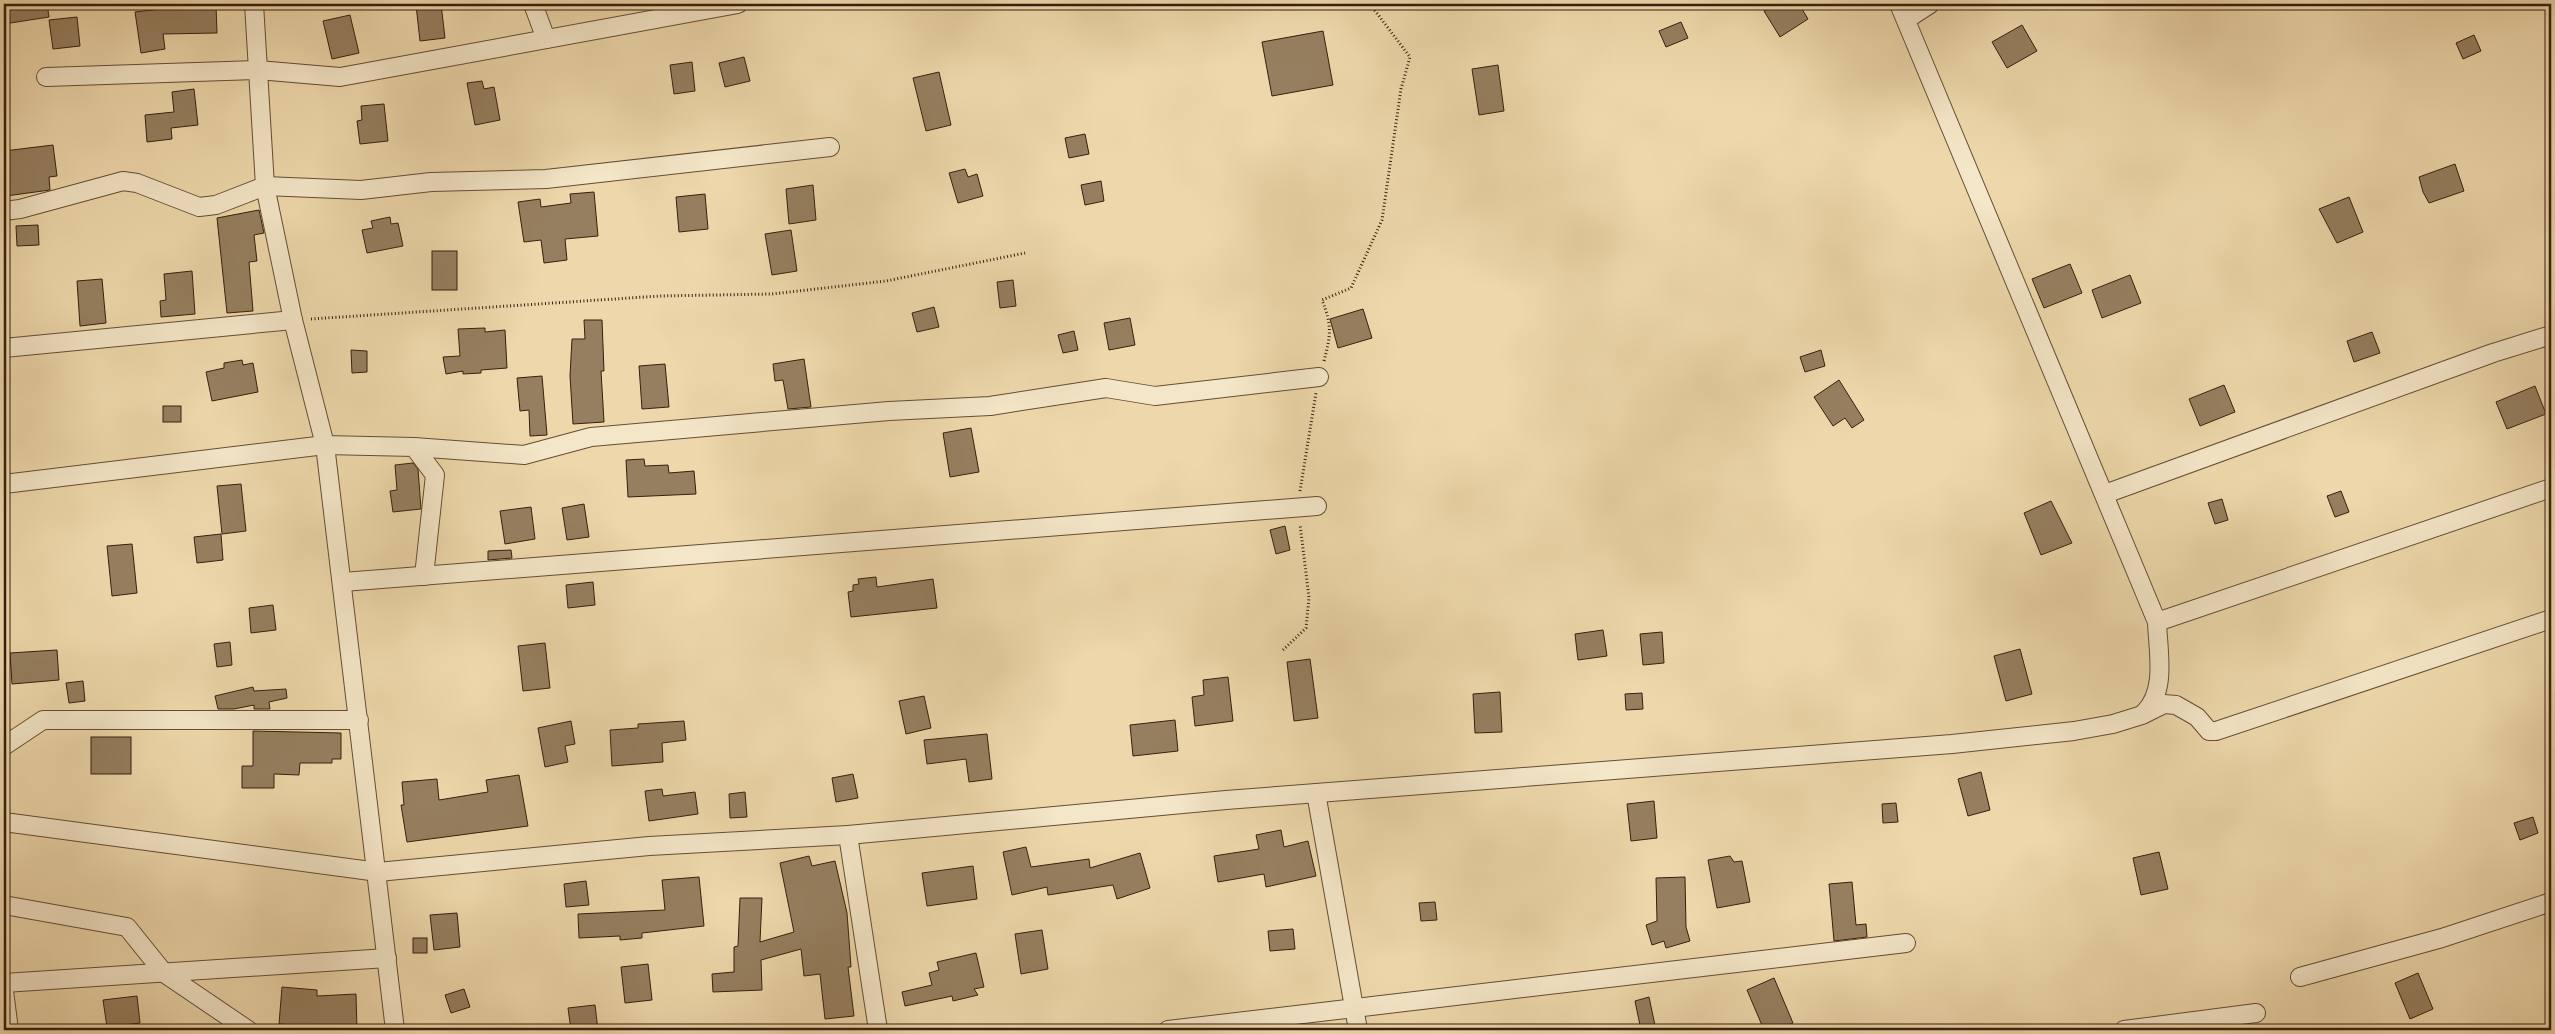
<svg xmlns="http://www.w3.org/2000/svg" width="2555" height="1034" viewBox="0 0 2555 1034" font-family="'Old Standard TT',serif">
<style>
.building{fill:#967f60;stroke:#361f0e}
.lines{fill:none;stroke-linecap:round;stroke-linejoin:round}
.street-casing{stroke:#644d35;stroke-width:20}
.path{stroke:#361f0e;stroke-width:3;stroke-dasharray:1 2.5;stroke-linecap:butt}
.street{stroke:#f4e6c8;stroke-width:18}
</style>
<rect width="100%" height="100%" fill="#eed8ab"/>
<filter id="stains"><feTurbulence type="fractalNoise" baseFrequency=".004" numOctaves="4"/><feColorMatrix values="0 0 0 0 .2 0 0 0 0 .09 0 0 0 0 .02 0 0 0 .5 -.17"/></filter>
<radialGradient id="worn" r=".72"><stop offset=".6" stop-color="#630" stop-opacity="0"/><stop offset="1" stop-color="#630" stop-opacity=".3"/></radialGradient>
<!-- building -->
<g class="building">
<polygon points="4,4 47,4 49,17 4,24"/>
<polygon points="441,4 445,38 420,41 416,5"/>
<polygon points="1775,4 1799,4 1808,19 1780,37 1764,11"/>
<polygon points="216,5 217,33 163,34 165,49 141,53 135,12 185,6"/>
<polygon points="350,15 359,53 332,59 323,21"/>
<polygon points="77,17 80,46 53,49 49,20"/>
<polygon points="1681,22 1688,38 1666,47 1659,31"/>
<polygon points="2022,25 2037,51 2007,68 1992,42"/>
<polygon points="1323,31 1333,85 1272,96 1262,42"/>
<polygon points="2474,35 2481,51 2463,59 2456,43"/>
<polygon points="744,57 750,81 725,87 719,63"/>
<polygon points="692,62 695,91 674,94 670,65"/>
<polygon points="1498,65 1504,111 1479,115 1472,69"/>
<polygon points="939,72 951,125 926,131 913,78"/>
<polygon points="482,81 484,89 494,87 500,120 475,125 467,83"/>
<polygon points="194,89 198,125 171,128 172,139 147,142 145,115 174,112 172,92"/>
<polygon points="384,104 388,141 360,144 357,121 362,120 361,106"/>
<polygon points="1085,134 1089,154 1069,158 1065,138"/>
<polygon points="53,145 57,176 49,177 50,190 6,196 4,151"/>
<polygon points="2455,164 2464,191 2429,203 2423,192 2419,177"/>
<polygon points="965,169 968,177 977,174 983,196 958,203 949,173"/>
<polygon points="1101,181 1104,201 1085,205 1081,185"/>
<polygon points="813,185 816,220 789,224 786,189"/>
<polygon points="594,192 598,236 565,239 567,260 544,263 541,240 524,242 518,202 540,199 541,207 571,203 570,194"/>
<polygon points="705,194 708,229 679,232 676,197"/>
<polygon points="2349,197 2363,232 2337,243 2319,209"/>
<polygon points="259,210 264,233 254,235 257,261 249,262 253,311 227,313 217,218"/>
<polygon points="390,217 391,224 398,223 403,246 367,253 362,230 373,228 371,221"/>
<polygon points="38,225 39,245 17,246 16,226"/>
<polygon points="791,230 797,271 772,275 765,234"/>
<rect x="432" y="251" width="25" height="39"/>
<polygon points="2070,264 2082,293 2044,308 2032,279"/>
<polygon points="192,271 195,314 161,317 160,301 166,300 164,274"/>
<polygon points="2130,275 2141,303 2102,318 2092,290"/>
<polygon points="102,279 106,323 80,326 77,281"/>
<polygon points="1013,280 1016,306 1000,308 997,282"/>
<polygon points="934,307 939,327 917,332 912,313"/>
<polygon points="1363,309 1372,338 1338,348 1330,319"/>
<polygon points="1130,318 1135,345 1109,350 1104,323"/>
<polygon points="584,320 602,320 604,371 601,371 604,422 573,424 570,376 572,339 585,339"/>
<polygon points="485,328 485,332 505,330 507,368 481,370 481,373 463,374 463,371 446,374 443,357 460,356 458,329"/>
<polygon points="1074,331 1078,350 1063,353 1058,335"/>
<polygon points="2372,332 2380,353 2354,362 2347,341"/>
<polygon points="351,350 367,351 367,372 352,373"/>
<polygon points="1821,350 1825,366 1805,372 1800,357"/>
<polygon points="804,359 811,407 788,409 783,380 775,381 773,364"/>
<polygon points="242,360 243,365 253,363 258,392 212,401 206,372 224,368 224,363"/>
<polygon points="665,364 669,407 642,409 639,366"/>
<polygon points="542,376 547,435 530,436 529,410 520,411 517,378"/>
<polygon points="1839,380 1864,420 1852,428 1845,418 1833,426 1814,397"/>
<polygon points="2224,385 2235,412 2200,426 2189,399"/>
<polygon points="2535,386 2546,414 2507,429 2496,402"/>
<rect x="163" y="406" width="18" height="16"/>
<polygon points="971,428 979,472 950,477 943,433"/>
<polygon points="644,459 645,466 668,465 669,473 694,471 696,494 628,497 626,460"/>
<polygon points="413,463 418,469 421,509 393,512 390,491 397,490 395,465"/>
<polygon points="241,484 246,531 222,534 217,486"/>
<polygon points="2341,491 2349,512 2335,517 2327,496"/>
<polygon points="2222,499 2228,520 2215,524 2208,503"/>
<polygon points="2051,501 2072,543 2041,555 2024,513"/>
<polygon points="584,504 589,537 567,540 562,508"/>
<polygon points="531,507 535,539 505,544 500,511"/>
<polygon points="1285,526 1290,550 1276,554 1270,530"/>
<polygon points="221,534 223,560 197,563 194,537"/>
<polygon points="132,544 137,593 112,596 107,546"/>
<polygon points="511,550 512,558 488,560 488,551"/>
<polygon points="876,577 877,587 933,579 937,608 851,617 848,592 853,591 853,585 859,584 858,579"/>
<polygon points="593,582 595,605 568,608 566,585"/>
<polygon points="273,605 276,630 251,633 249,608"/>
<polygon points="1603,630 1607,656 1578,660 1575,634"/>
<polygon points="1662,632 1664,663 1643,665 1640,634"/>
<polygon points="230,642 232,665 217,667 214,644"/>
<polygon points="545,643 550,688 523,691 518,646"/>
<polygon points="2020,649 2032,694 2006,701 1994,656"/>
<polygon points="57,650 59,680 12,684 10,653"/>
<polygon points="1310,659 1318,718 1294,721 1287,662"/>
<polygon points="1228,677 1233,721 1195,726 1192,697 1204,695 1203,680"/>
<polygon points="83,681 85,701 69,703 66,683"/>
<polygon points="253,687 254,691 286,689 287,698 269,702 270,709 254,709 254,705 234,709 218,709 215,696"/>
<polygon points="1500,692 1502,732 1475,733 1473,694"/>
<polygon points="1642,693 1643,709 1626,710 1625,694"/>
<polygon points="924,696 931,728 906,734 899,701"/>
<polygon points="1175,720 1178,751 1133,756 1130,725"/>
<polygon points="571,721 575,744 565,746 568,762 545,767 538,728"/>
<polygon points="684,721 686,740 662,743 663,762 612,766 610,730 638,728 638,724"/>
<polygon points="253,731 341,733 341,759 332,759 332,763 300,763 299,775 274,774 274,788 242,788 242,766 253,766"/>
<polygon points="987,734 992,779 969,782 966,759 927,764 924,740"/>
<rect x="91" y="737" width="40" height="37"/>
<polygon points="1981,772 1990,810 1968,816 1958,779"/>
<polygon points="853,774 858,798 836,802 832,778"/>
<polygon points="519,775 528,826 407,842 401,805 404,805 402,782 437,779 439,800 488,792 486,780"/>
<polygon points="662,789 663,796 695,792 698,814 649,821 645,791"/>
<polygon points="745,792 747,817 730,818 729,794"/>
<polygon points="1654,801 1657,838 1631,841 1627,804"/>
<polygon points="1896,803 1898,822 1883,823 1882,804"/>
<polygon points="2533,817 2538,833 2520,840 2514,823"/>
<polygon points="1281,830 1284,847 1308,841 1316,876 1266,887 1264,874 1218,882 1214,856 1259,849 1256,835"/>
<polygon points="1026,847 1031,867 1089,859 1090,868 1140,853 1150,888 1117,899 1113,885 1048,895 1047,887 1012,895 1003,852"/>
<polygon points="2159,852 2168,889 2141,895 2133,858"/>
<polygon points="809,856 812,866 835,861 847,913 851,967 848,967 854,1016 825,1019 820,974 804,976 801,949 761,960 762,990 713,992 712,974 734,972 734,947 738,946 740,898 762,898 760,942 794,932 780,863"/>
<polygon points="1730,856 1734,862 1742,861 1750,902 1717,908 1708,860"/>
<polygon points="973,866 977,899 927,906 922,873"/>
<polygon points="699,877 704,926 642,933 642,938 620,940 620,936 579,938 578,914 665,910 662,880"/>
<polygon points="1685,877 1686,927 1690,941 1666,948 1664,941 1652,945 1646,925 1657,921 1656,878"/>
<polygon points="586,881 589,905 566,907 564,884"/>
<polygon points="1852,882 1856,925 1866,924 1867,937 1834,941 1829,884"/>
<polygon points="1435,902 1437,920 1421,921 1419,903"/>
<polygon points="457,913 460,947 434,950 430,915"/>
<polygon points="1293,929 1295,949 1270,951 1268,931"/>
<polygon points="1042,930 1048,969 1021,974 1015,934"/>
<rect x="413" y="938" width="14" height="15"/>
<polygon points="976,953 984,987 974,989 978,995 953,1001 952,996 905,1006 902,992 932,985 929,973 939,970 937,962"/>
<polygon points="648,964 652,1000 625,1003 621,967"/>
<polygon points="2418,973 2433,1009 2410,1019 2395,983"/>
<polygon points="1774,978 1793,1023 1775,1030 1764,1030 1747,990"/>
<polygon points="282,987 317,990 317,996 356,994 357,1029 332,1030 331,1028 279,1024"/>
<polygon points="464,989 470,1007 451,1013 445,995"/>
<polygon points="137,996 140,1023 107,1027 103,1000"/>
<polygon points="1649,997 1656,1030 1641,1030 1635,1001"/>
<polygon points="595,1005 598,1030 571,1030 568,1008"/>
</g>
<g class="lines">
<!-- street casing -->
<g class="street-casing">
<g id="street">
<polyline points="254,4 265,186 293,320 325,445 395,1030"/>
<polyline points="533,4 546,39"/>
<path d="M1899,4L2157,622C2158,652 2167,691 2144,713"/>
<polyline points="1907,19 1930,4"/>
<polyline points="46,77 258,70 340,77 738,4"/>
<polyline points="4,211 20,209 123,181 137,183 199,207 216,205 265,186 361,190 431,182 546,179 830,147"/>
<polyline points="4,348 293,320"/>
<polyline points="414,447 524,455 591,437 889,411 990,406 1106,388 1155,396 1319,377"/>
<polyline points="4,484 325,445 414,447 435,475 424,576"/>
<polyline points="2105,494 2493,353 2551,335"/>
<polyline points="343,582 1317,506"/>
<polyline points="2157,622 2551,488"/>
<polyline points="4,746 43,720 359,720"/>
<polyline points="1316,793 1358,1030"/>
<polyline points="4,822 378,872 649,846 848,835 1226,800 1952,744 2074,731 2113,724 2142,715 2164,704 2176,705 2197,717 2209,731 2216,731 2551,619"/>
<polyline points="848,835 878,1030"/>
<polyline points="4,905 127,927 164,973 248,1030"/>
<polyline points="2300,977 2442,938 2551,902"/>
<polyline points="4,983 387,958"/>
<polyline points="4,991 9,1030"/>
<polyline points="1168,1030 1906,943"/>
<polyline points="2124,1030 2256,1013"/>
</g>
</g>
<!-- path -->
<g class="path">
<polyline points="311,319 660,296 772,294 886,281 1025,253"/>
<path d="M1324,361C1331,335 1332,325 1322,300L1351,288L1382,220L1401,89L1410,57L1370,4"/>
<polyline points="1300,491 1316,393"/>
<polyline points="1283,650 1306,628 1309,598 1300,524"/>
</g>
<!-- street -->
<use href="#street" class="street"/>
</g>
<!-- margin -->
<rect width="2555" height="1034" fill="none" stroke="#eed8ab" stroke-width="20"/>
<rect x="5" y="5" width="2545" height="1024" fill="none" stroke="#361f0e" stroke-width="2.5"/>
<rect x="10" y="10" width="2535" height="1014" fill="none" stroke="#361f0e"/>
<rect width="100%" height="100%" filter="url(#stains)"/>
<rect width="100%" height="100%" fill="url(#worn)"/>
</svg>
